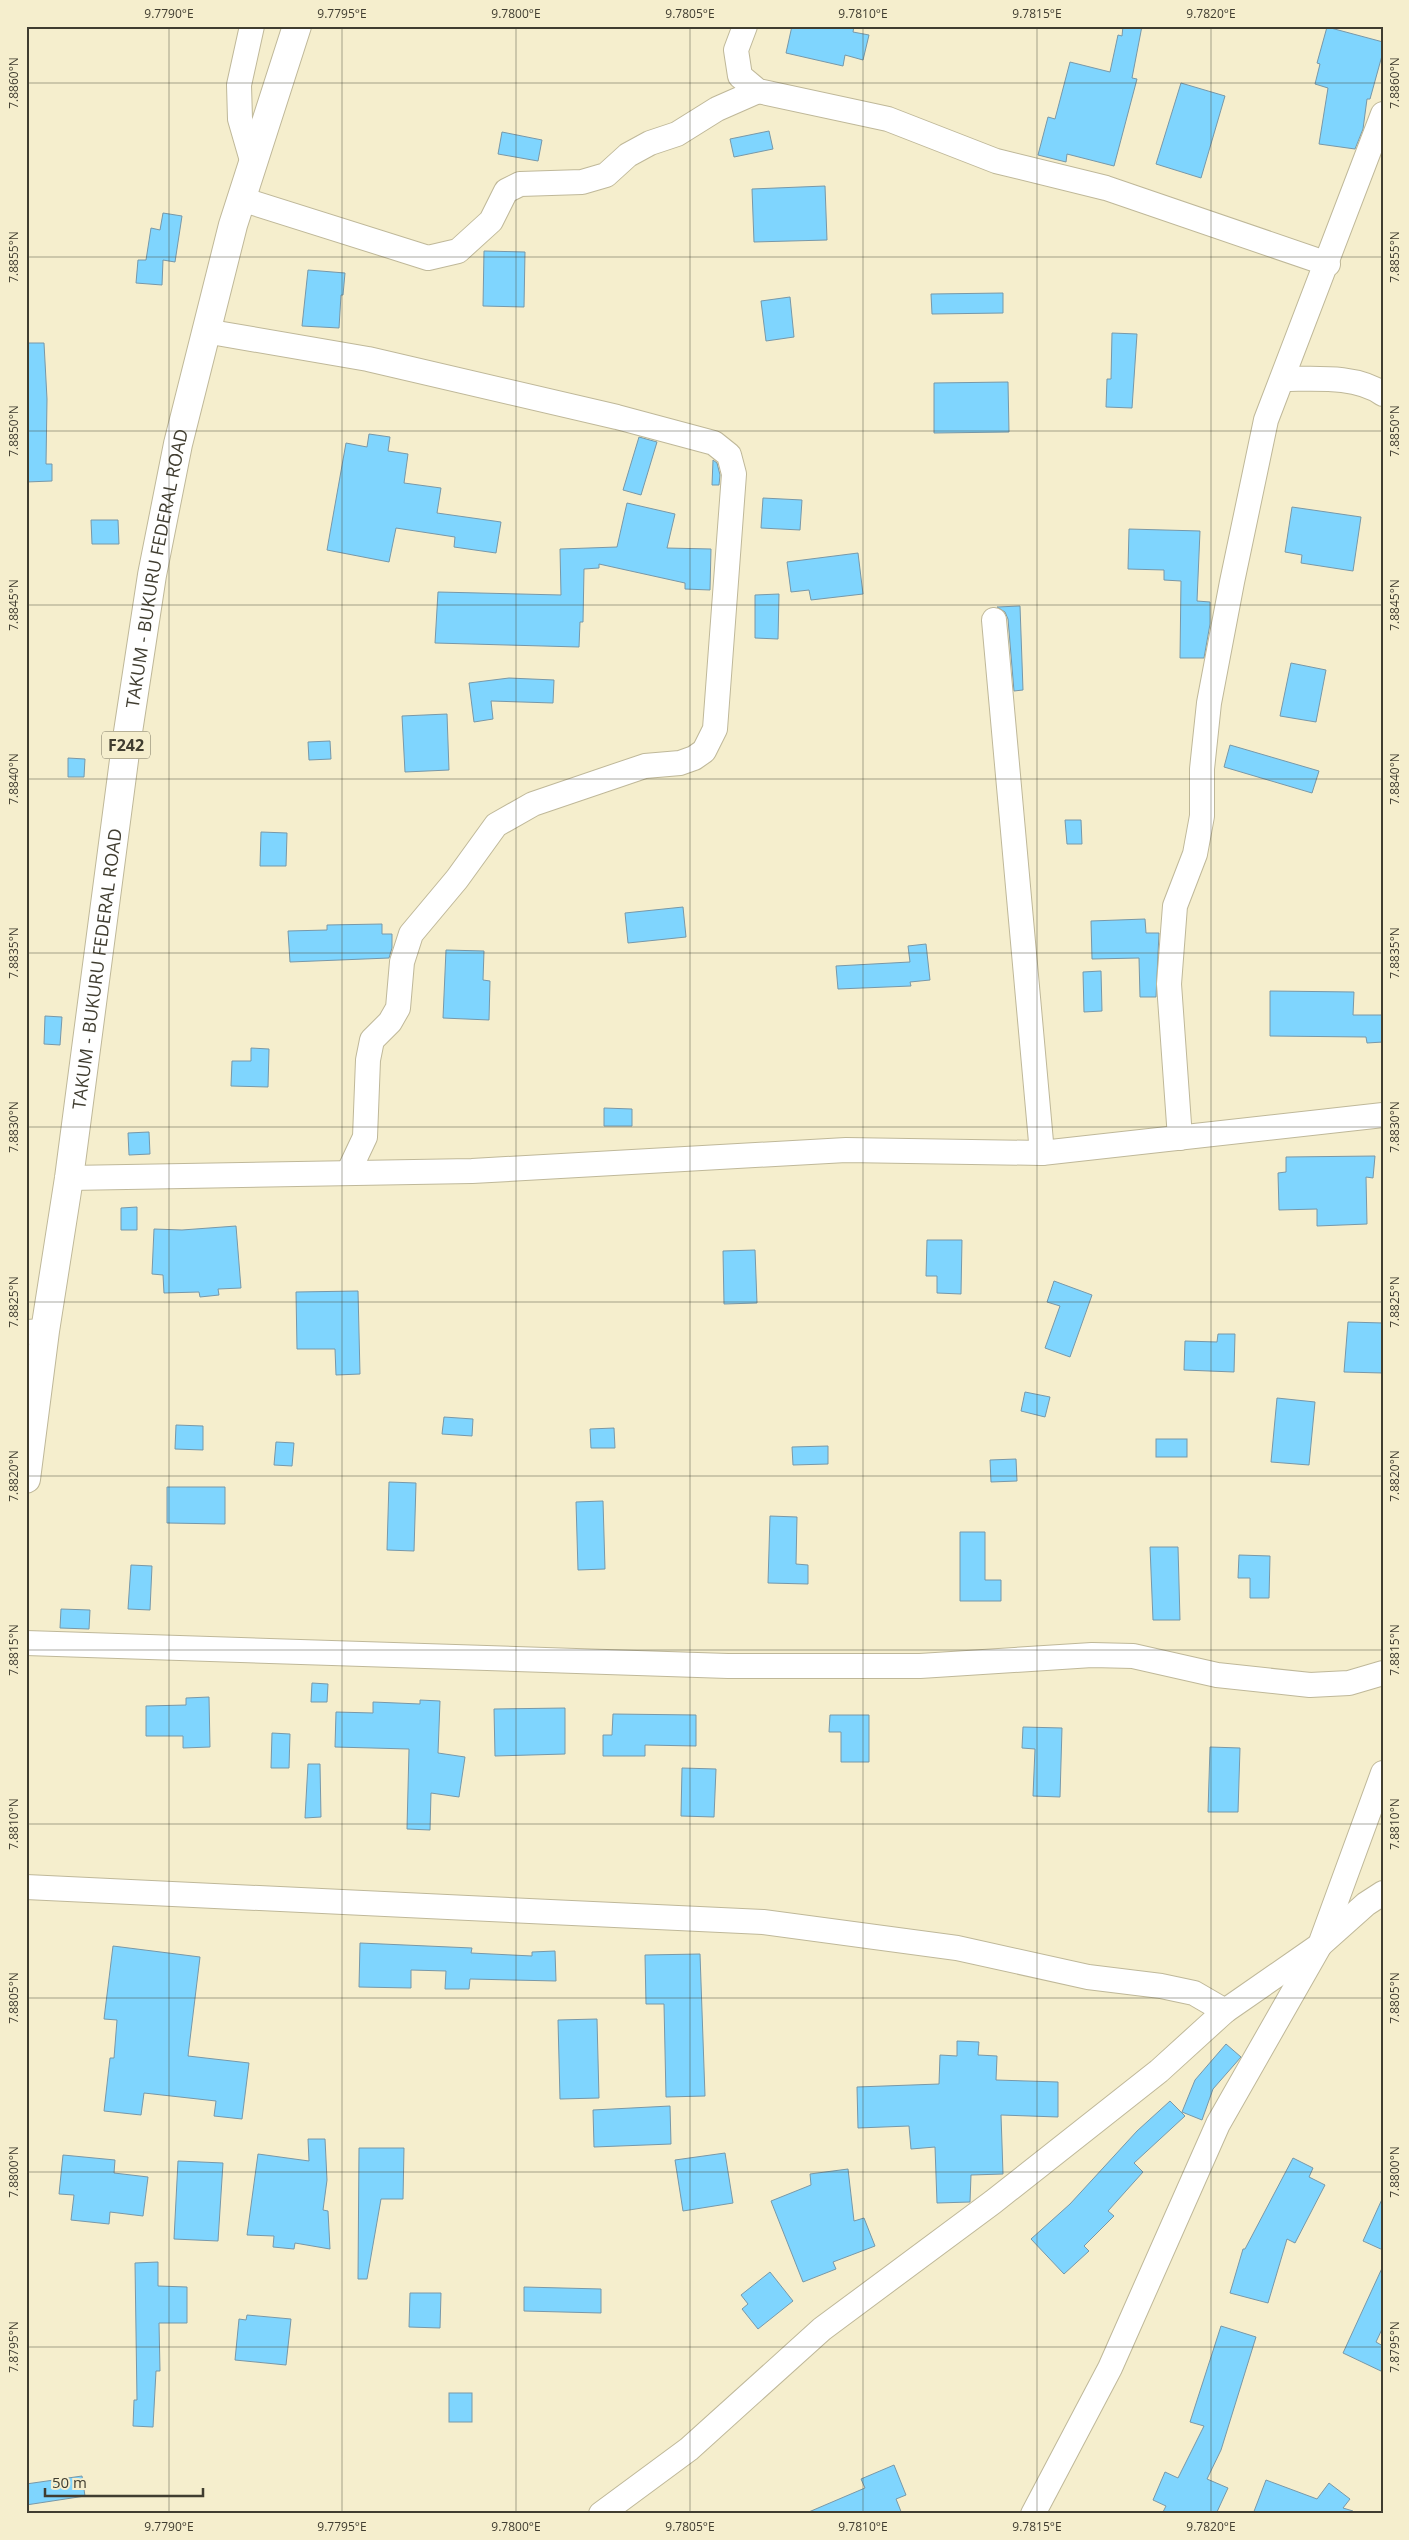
<svg xmlns="http://www.w3.org/2000/svg" width="1409" height="2540" viewBox="0 0 1409 2540" font-family="'Open Sans',sans-serif">
<style>
.building{fill:#7fd5fe;stroke:#7898a8}
.lines{fill:none;stroke-linecap:round;stroke-linejoin:round}
.minor-casing{stroke:#bfb899;stroke-width:26}
.primary-casing{stroke:#bfb899;stroke-width:30}
.minor{stroke:#fff;stroke-width:24}
.primary{stroke:#fff;stroke-width:28}
.ticks{fill:none;stroke:#403d30;stroke-width:1;stroke-opacity:0.45}
.labels{text-anchor:middle;dominant-baseline:central;stroke-width:5;stroke-linejoin:round;paint-order:stroke}
.shield{fill:#f5eecd;stroke:#76725f;stroke-width:1}
.shield-label{font-size:16px;font-weight:bold;fill:#403d30}
.street-label{font-size:18px;fill:#403d30;stroke:#f5eecd}
.neatline{fill:none;stroke:#403d30;stroke-width:2}
.ticks-label{font-size:12px;text-anchor:middle;fill:#403d30}
</style>
<rect width="100%" height="100%" fill="#f5eecd"/>
<!-- building -->
<g class="building">
<polygon points="792,26 854,26 853,32 869,35 863,60 845,55 843,66 786,53"/>
<polygon points="1123,26 1142,26 1132,78 1137,79 1114,166 1067,154 1066,162 1038,155 1048,117 1055,119 1070,62 1110,72 1118,35 1122,36"/>
<polygon points="1327,27 1383,42 1383,52 1370,99 1367,99 1363,129 1355,149 1319,144 1328,88 1315,84 1320,64 1317,63"/>
<polygon points="1181,83 1225,96 1201,178 1156,164"/>
<polygon points="769,131 773,149 734,157 730,139"/>
<polygon points="502,132 542,140 538,161 498,154"/>
<polygon points="825,186 827,240 754,242 752,189"/>
<polygon points="163,213 182,216 175,262 163,260 162,285 136,283 138,260 146,260 151,228 160,230"/>
<polygon points="484,251 525,252 524,307 483,306"/>
<polygon points="308,270 345,273 343,295 341,295 339,328 302,326"/>
<polygon points="1003,293 1003,313 932,314 931,294"/>
<polygon points="790,297 794,337 766,341 761,301"/>
<polygon points="1112,333 1137,334 1132,408 1106,407 1107,379 1111,379"/>
<polygon points="26,343 44,343 47,399 46,464 52,464 52,481 26,482"/>
<polygon points="1008,382 1009,432 934,433 934,383"/>
<polygon points="369,434 390,437 388,451 408,454 404,483 441,488 437,513 501,522 496,553 454,547 455,537 396,528 389,562 327,550 346,443 367,447"/>
<polygon points="639,437 657,442 641,495 623,490"/>
<polygon points="713,460 717,463 720,475 719,485 712,485"/>
<polygon points="763,498 802,500 800,530 761,528"/>
<polygon points="627,503 675,514 667,548 711,549 710,590 685,589 685,583 599,564 599,568 584,569 583,622 580,622 579,647 435,643 438,592 561,595 560,549 617,547"/>
<polygon points="1292,507 1361,517 1353,571 1301,563 1302,555 1285,552"/>
<polygon points="91,520 118,520 119,544 92,544"/>
<polygon points="1129,529 1200,531 1197,601 1210,602 1210,624 1204,658 1180,658 1181,581 1164,580 1164,570 1128,569"/>
<polygon points="858,553 863,594 811,600 809,590 791,592 787,562"/>
<polygon points="779,594 778,639 755,638 755,595"/>
<polygon points="1020,606 1023,690 1014,691 1008,619 1005,612 997,607"/>
<polygon points="1291,663 1326,670 1316,722 1280,716"/>
<polygon points="509,678 554,680 553,703 491,701 493,719 474,722 469,683"/>
<polygon points="447,714 449,770 405,772 402,716"/>
<polygon points="330,741 331,759 309,760 308,742"/>
<polygon points="1230,745 1319,771 1312,793 1224,767"/>
<polygon points="68,758 85,759 84,777 68,777"/>
<polygon points="1065,820 1081,820 1082,844 1067,844"/>
<polygon points="261,832 287,833 286,866 260,866"/>
<polygon points="683,907 686,937 628,943 625,913"/>
<polygon points="1145,919 1146,933 1159,933 1156,997 1140,997 1139,958 1092,959 1091,921"/>
<polygon points="382,924 382,934 392,934 392,948 389,958 290,962 288,931 327,930 327,925"/>
<polygon points="926,944 930,980 910,982 911,986 838,989 836,966 910,962 908,946"/>
<polygon points="446,950 484,951 483,980 490,981 489,1020 443,1018"/>
<polygon points="1101,971 1102,1011 1084,1012 1083,972"/>
<polygon points="1270,991 1354,992 1353,1015 1383,1015 1383,1042 1367,1043 1366,1037 1270,1036"/>
<polygon points="45,1016 62,1017 60,1045 44,1044"/>
<polygon points="251,1048 269,1049 268,1087 231,1086 232,1061 251,1061"/>
<polygon points="604,1108 632,1109 632,1126 604,1126"/>
<polygon points="149,1132 150,1154 129,1155 128,1133"/>
<polygon points="1375,1156 1373,1178 1366,1177 1367,1224 1317,1226 1317,1209 1279,1210 1278,1173 1286,1172 1286,1157"/>
<polygon points="137,1207 137,1230 121,1230 121,1208"/>
<polygon points="236,1226 241,1288 218,1289 219,1295 200,1297 199,1292 164,1293 163,1275 152,1274 154,1229 182,1230"/>
<polygon points="927,1240 962,1240 961,1294 937,1293 937,1276 926,1276"/>
<polygon points="755,1250 757,1303 724,1304 723,1251"/>
<polygon points="1054,1281 1092,1295 1070,1357 1045,1348 1060,1306 1047,1302"/>
<polygon points="358,1291 360,1374 336,1375 335,1349 297,1349 296,1292"/>
<polygon points="1348,1322 1383,1323 1383,1373 1344,1372"/>
<polygon points="1218,1334 1235,1334 1234,1372 1184,1370 1185,1341 1217,1342"/>
<polygon points="1025,1392 1050,1397 1045,1417 1021,1411"/>
<polygon points="1277,1398 1315,1402 1309,1465 1271,1462"/>
<polygon points="444,1417 473,1419 472,1436 442,1434"/>
<polygon points="176,1425 203,1426 203,1450 175,1449"/>
<polygon points="614,1428 615,1448 591,1448 590,1429"/>
<rect x="1156" y="1439" width="31" height="18"/>
<polygon points="276,1442 294,1443 292,1466 274,1465"/>
<polygon points="828,1446 828,1464 793,1465 792,1447"/>
<polygon points="1016,1459 1017,1481 991,1482 990,1460"/>
<polygon points="389,1482 416,1483 414,1551 387,1550"/>
<polygon points="167,1487 225,1487 225,1524 167,1523"/>
<polygon points="603,1501 605,1569 578,1570 576,1502"/>
<polygon points="770,1516 797,1517 796,1564 808,1565 808,1584 768,1583"/>
<polygon points="960,1532 985,1532 985,1580 1001,1580 1001,1601 960,1601"/>
<polygon points="1150,1547 1178,1547 1180,1620 1153,1620"/>
<polygon points="1239,1555 1270,1556 1269,1598 1250,1598 1250,1578 1238,1578"/>
<polygon points="131,1565 152,1566 150,1610 128,1609"/>
<polygon points="61,1609 90,1610 89,1629 60,1628"/>
<polygon points="312,1683 328,1684 327,1702 311,1702"/>
<polygon points="209,1697 210,1747 183,1748 183,1736 146,1736 146,1706 186,1705 186,1698"/>
<polygon points="420,1700 440,1701 438,1753 465,1757 459,1797 431,1793 430,1830 407,1829 409,1749 335,1747 336,1712 373,1713 373,1702 420,1704"/>
<polygon points="565,1708 565,1754 495,1756 494,1709"/>
<polygon points="613,1714 696,1715 696,1746 645,1745 645,1756 603,1756 603,1735 612,1735"/>
<polygon points="830,1715 869,1715 869,1762 841,1762 841,1732 829,1732"/>
<polygon points="1023,1727 1062,1728 1060,1797 1033,1796 1035,1749 1022,1748"/>
<polygon points="272,1733 290,1734 289,1768 271,1768"/>
<polygon points="1210,1747 1240,1748 1238,1812 1208,1812"/>
<polygon points="308,1764 320,1764 321,1817 305,1818"/>
<polygon points="682,1768 716,1769 714,1817 681,1816"/>
<polygon points="360,1943 472,1948 471,1953 532,1956 532,1952 555,1951 556,1981 470,1979 469,1989 445,1989 446,1971 411,1970 411,1988 359,1987"/>
<polygon points="113,1946 200,1957 188,2056 249,2063 242,2119 214,2116 216,2101 144,2093 141,2115 104,2111 110,2058 114,2058 117,2020 104,2019"/>
<polygon points="700,1954 705,2096 666,2097 664,2004 646,2004 645,1955"/>
<polygon points="597,2019 599,2098 560,2099 558,2020"/>
<polygon points="957,2041 979,2042 978,2055 997,2056 996,2080 1058,2082 1058,2117 1001,2115 1003,2174 971,2175 970,2202 937,2203 935,2147 911,2149 909,2126 858,2128 857,2087 939,2084 940,2055 957,2056"/>
<polygon points="1226,2044 1241,2057 1213,2089 1202,2120 1182,2112 1195,2080"/>
<polygon points="1170,2101 1185,2116 1134,2163 1143,2172 1108,2211 1114,2216 1084,2246 1089,2251 1064,2274 1031,2239 1070,2204 1137,2131"/>
<polygon points="670,2106 671,2144 594,2147 593,2110"/>
<polygon points="308,2139 325,2139 327,2180 323,2210 328,2211 330,2249 295,2243 294,2249 273,2247 274,2236 247,2235 258,2154 309,2161"/>
<polygon points="359,2148 404,2148 403,2199 381,2199 367,2279 358,2279"/>
<polygon points="725,2153 733,2203 683,2211 675,2160"/>
<polygon points="63,2155 115,2160 114,2173 148,2177 143,2216 110,2212 109,2224 71,2220 74,2195 59,2194"/>
<polygon points="1293,2158 1313,2168 1309,2177 1325,2185 1295,2243 1287,2239 1268,2303 1230,2293 1243,2249 1245,2249"/>
<polygon points="178,2161 223,2163 218,2241 174,2239"/>
<polygon points="848,2169 854,2221 864,2218 875,2246 833,2262 836,2269 803,2282 771,2201 811,2185 810,2174"/>
<polygon points="1383,2197 1383,2250 1363,2241"/>
<polygon points="158,2262 158,2286 187,2287 187,2323 159,2323 160,2371 156,2371 153,2427 133,2426 134,2400 137,2400 135,2263"/>
<polygon points="1383,2266 1383,2327 1376,2342 1383,2346 1383,2372 1343,2353"/>
<polygon points="770,2272 793,2301 758,2329 742,2309 748,2304 741,2295"/>
<polygon points="524,2287 601,2289 601,2313 524,2311"/>
<polygon points="410,2293 441,2293 440,2328 409,2327"/>
<polygon points="247,2315 291,2319 286,2365 235,2360 239,2319 246,2320"/>
<polygon points="1221,2326 1256,2337 1221,2450 1207,2479 1228,2488 1216,2514 1162,2514 1166,2506 1153,2500 1165,2472 1178,2478 1204,2426 1190,2422"/>
<rect x="449" y="2393" width="23" height="29"/>
<polygon points="894,2465 906,2495 896,2499 902,2514 804,2514 865,2488 861,2479"/>
<polygon points="82,2476 85,2496 26,2505 26,2484"/>
<polygon points="1266,2480 1317,2499 1329,2483 1350,2499 1343,2508 1353,2511 1353,2514 1253,2514"/>
</g>
<g class="lines">
<!-- minor casing -->
<g class="minor-casing">
<g id="minor">
<polyline points="252,26 239,85 240,119 253,164"/>
<polyline points="745,26 736,50 740,76 758,91 888,119 996,161 1106,188 1328,264"/>
<polyline points="241,199 428,258 458,251 491,221 506,191 520,184 582,182 606,175 628,155 650,143 677,134 717,109 758,91"/>
<polyline points="205,331 368,359 617,417 714,443 729,455 734,474 715,729 704,751 694,758 680,763 645,766 533,804 496,825 457,879 411,934 402,962 398,1008 390,1022 372,1040 368,1060 365,1137 348,1173"/>
<path d="M1284,379C1315,379 1356,375 1383,394"/>
<polyline points="994,620 1042,1153"/>
<polyline points="1180,1138 1169,984 1175,906 1195,854 1202,816 1202,769 1209,703 1232,582 1266,420 1383,114"/>
<polyline points="69,1178 472,1171 846,1150 1042,1153 1383,1115"/>
<polyline points="26,1332 45,1331"/>
<polyline points="26,1643 728,1666 920,1666 1092,1655 1133,1656 1217,1675 1310,1685 1349,1683 1383,1673"/>
<polyline points="26,1887 763,1922 957,1948 1088,1977 1161,1986 1194,1993 1225,2011"/>
<polyline points="601,2514 689,2449 822,2329 993,2202 1159,2071 1225,2011 1320,1945 1366,1904 1383,1893"/>
<polyline points="1033,2514 1110,2368 1218,2124 1320,1945 1383,1773"/>
</g>
</g>
<!-- primary casing -->
<g class="primary-casing">
<g id="primary">
<path id="s1" d="M26,1479L45,1331L69,1178L126,745L152,575L178,444L233,225L297,26"/>
</g>
</g>
<!-- minor -->
<use href="#minor" class="minor"/>
<!-- primary -->
<use href="#primary" class="primary"/>
</g>
<!-- ticks -->
<path class="ticks" d="M169,26V2514M342,26V2514M516,26V2514M690,26V2514M863,26V2514M1037,26V2514M1211,26V2514M26,83H1383M26,257H1383M26,431H1383M26,605H1383M26,779H1383M26,953H1383M26,1127H1383M26,1302H1383M26,1476H1383M26,1650H1383M26,1824H1383M26,1998H1383M26,2172H1383M26,2347H1383"/>
<g class="labels">
<!-- shield labels -->
<rect class="shield" x="102" y="731.5" width="48" height="27" rx="4"/>
<g class="shield-label">
<text x="126" y="745">F242</text>
</g>
<!-- street labels -->
<g class="street-label">
<text stroke="none"><textPath href="#s1" startOffset="920">TAKUM - BUKURU FEDERAL ROAD</textPath></text>
<text stroke="none"><textPath href="#s1" startOffset="515">TAKUM - BUKURU FEDERAL ROAD</textPath></text>
</g>
</g>
<!-- border -->
<rect width="1409" height="2540" fill="none" stroke="#f5eecd" stroke-width="55"/>
<!-- scale -->
<path d="M45 2488v8h158v-8" fill="none" stroke="#403d30" stroke-width="2.5"/>
<text x="52" y="2488" font-size="15" fill="#403d30" stroke="#f5eecd" stroke-width="4" paint-order="stroke">50 m</text>
<rect x="28" y="28" width="1354" height="2484" class="neatline"/>
<g class="ticks-label">
<text x="169" y="18">9.7790°E</text>
<text x="342" y="18">9.7795°E</text>
<text x="516" y="18">9.7800°E</text>
<text x="690" y="18">9.7805°E</text>
<text x="863" y="18">9.7810°E</text>
<text x="1037" y="18">9.7815°E</text>
<text x="1211" y="18">9.7820°E</text>
<text transform="translate(14 83) rotate(-90)" y="4">7.8860°N</text>
<text transform="translate(1395 83) rotate(-90)" y="4">7.8860°N</text>
<text transform="translate(14 257) rotate(-90)" y="4">7.8855°N</text>
<text transform="translate(1395 257) rotate(-90)" y="4">7.8855°N</text>
<text transform="translate(14 431) rotate(-90)" y="4">7.8850°N</text>
<text transform="translate(1395 431) rotate(-90)" y="4">7.8850°N</text>
<text transform="translate(14 605) rotate(-90)" y="4">7.8845°N</text>
<text transform="translate(1395 605) rotate(-90)" y="4">7.8845°N</text>
<text transform="translate(14 779) rotate(-90)" y="4">7.8840°N</text>
<text transform="translate(1395 779) rotate(-90)" y="4">7.8840°N</text>
<text transform="translate(14 953) rotate(-90)" y="4">7.8835°N</text>
<text transform="translate(1395 953) rotate(-90)" y="4">7.8835°N</text>
<text transform="translate(14 1127) rotate(-90)" y="4">7.8830°N</text>
<text transform="translate(1395 1127) rotate(-90)" y="4">7.8830°N</text>
<text transform="translate(14 1302) rotate(-90)" y="4">7.8825°N</text>
<text transform="translate(1395 1302) rotate(-90)" y="4">7.8825°N</text>
<text transform="translate(14 1476) rotate(-90)" y="4">7.8820°N</text>
<text transform="translate(1395 1476) rotate(-90)" y="4">7.8820°N</text>
<text transform="translate(14 1650) rotate(-90)" y="4">7.8815°N</text>
<text transform="translate(1395 1650) rotate(-90)" y="4">7.8815°N</text>
<text transform="translate(14 1824) rotate(-90)" y="4">7.8810°N</text>
<text transform="translate(1395 1824) rotate(-90)" y="4">7.8810°N</text>
<text transform="translate(14 1998) rotate(-90)" y="4">7.8805°N</text>
<text transform="translate(1395 1998) rotate(-90)" y="4">7.8805°N</text>
<text transform="translate(14 2172) rotate(-90)" y="4">7.8800°N</text>
<text transform="translate(1395 2172) rotate(-90)" y="4">7.8800°N</text>
<text transform="translate(14 2347) rotate(-90)" y="4">7.8795°N</text>
<text transform="translate(1395 2347) rotate(-90)" y="4">7.8795°N</text>
<text x="169" y="2531">9.7790°E</text>
<text x="342" y="2531">9.7795°E</text>
<text x="516" y="2531">9.7800°E</text>
<text x="690" y="2531">9.7805°E</text>
<text x="863" y="2531">9.7810°E</text>
<text x="1037" y="2531">9.7815°E</text>
<text x="1211" y="2531">9.7820°E</text>
</g>
</svg>
